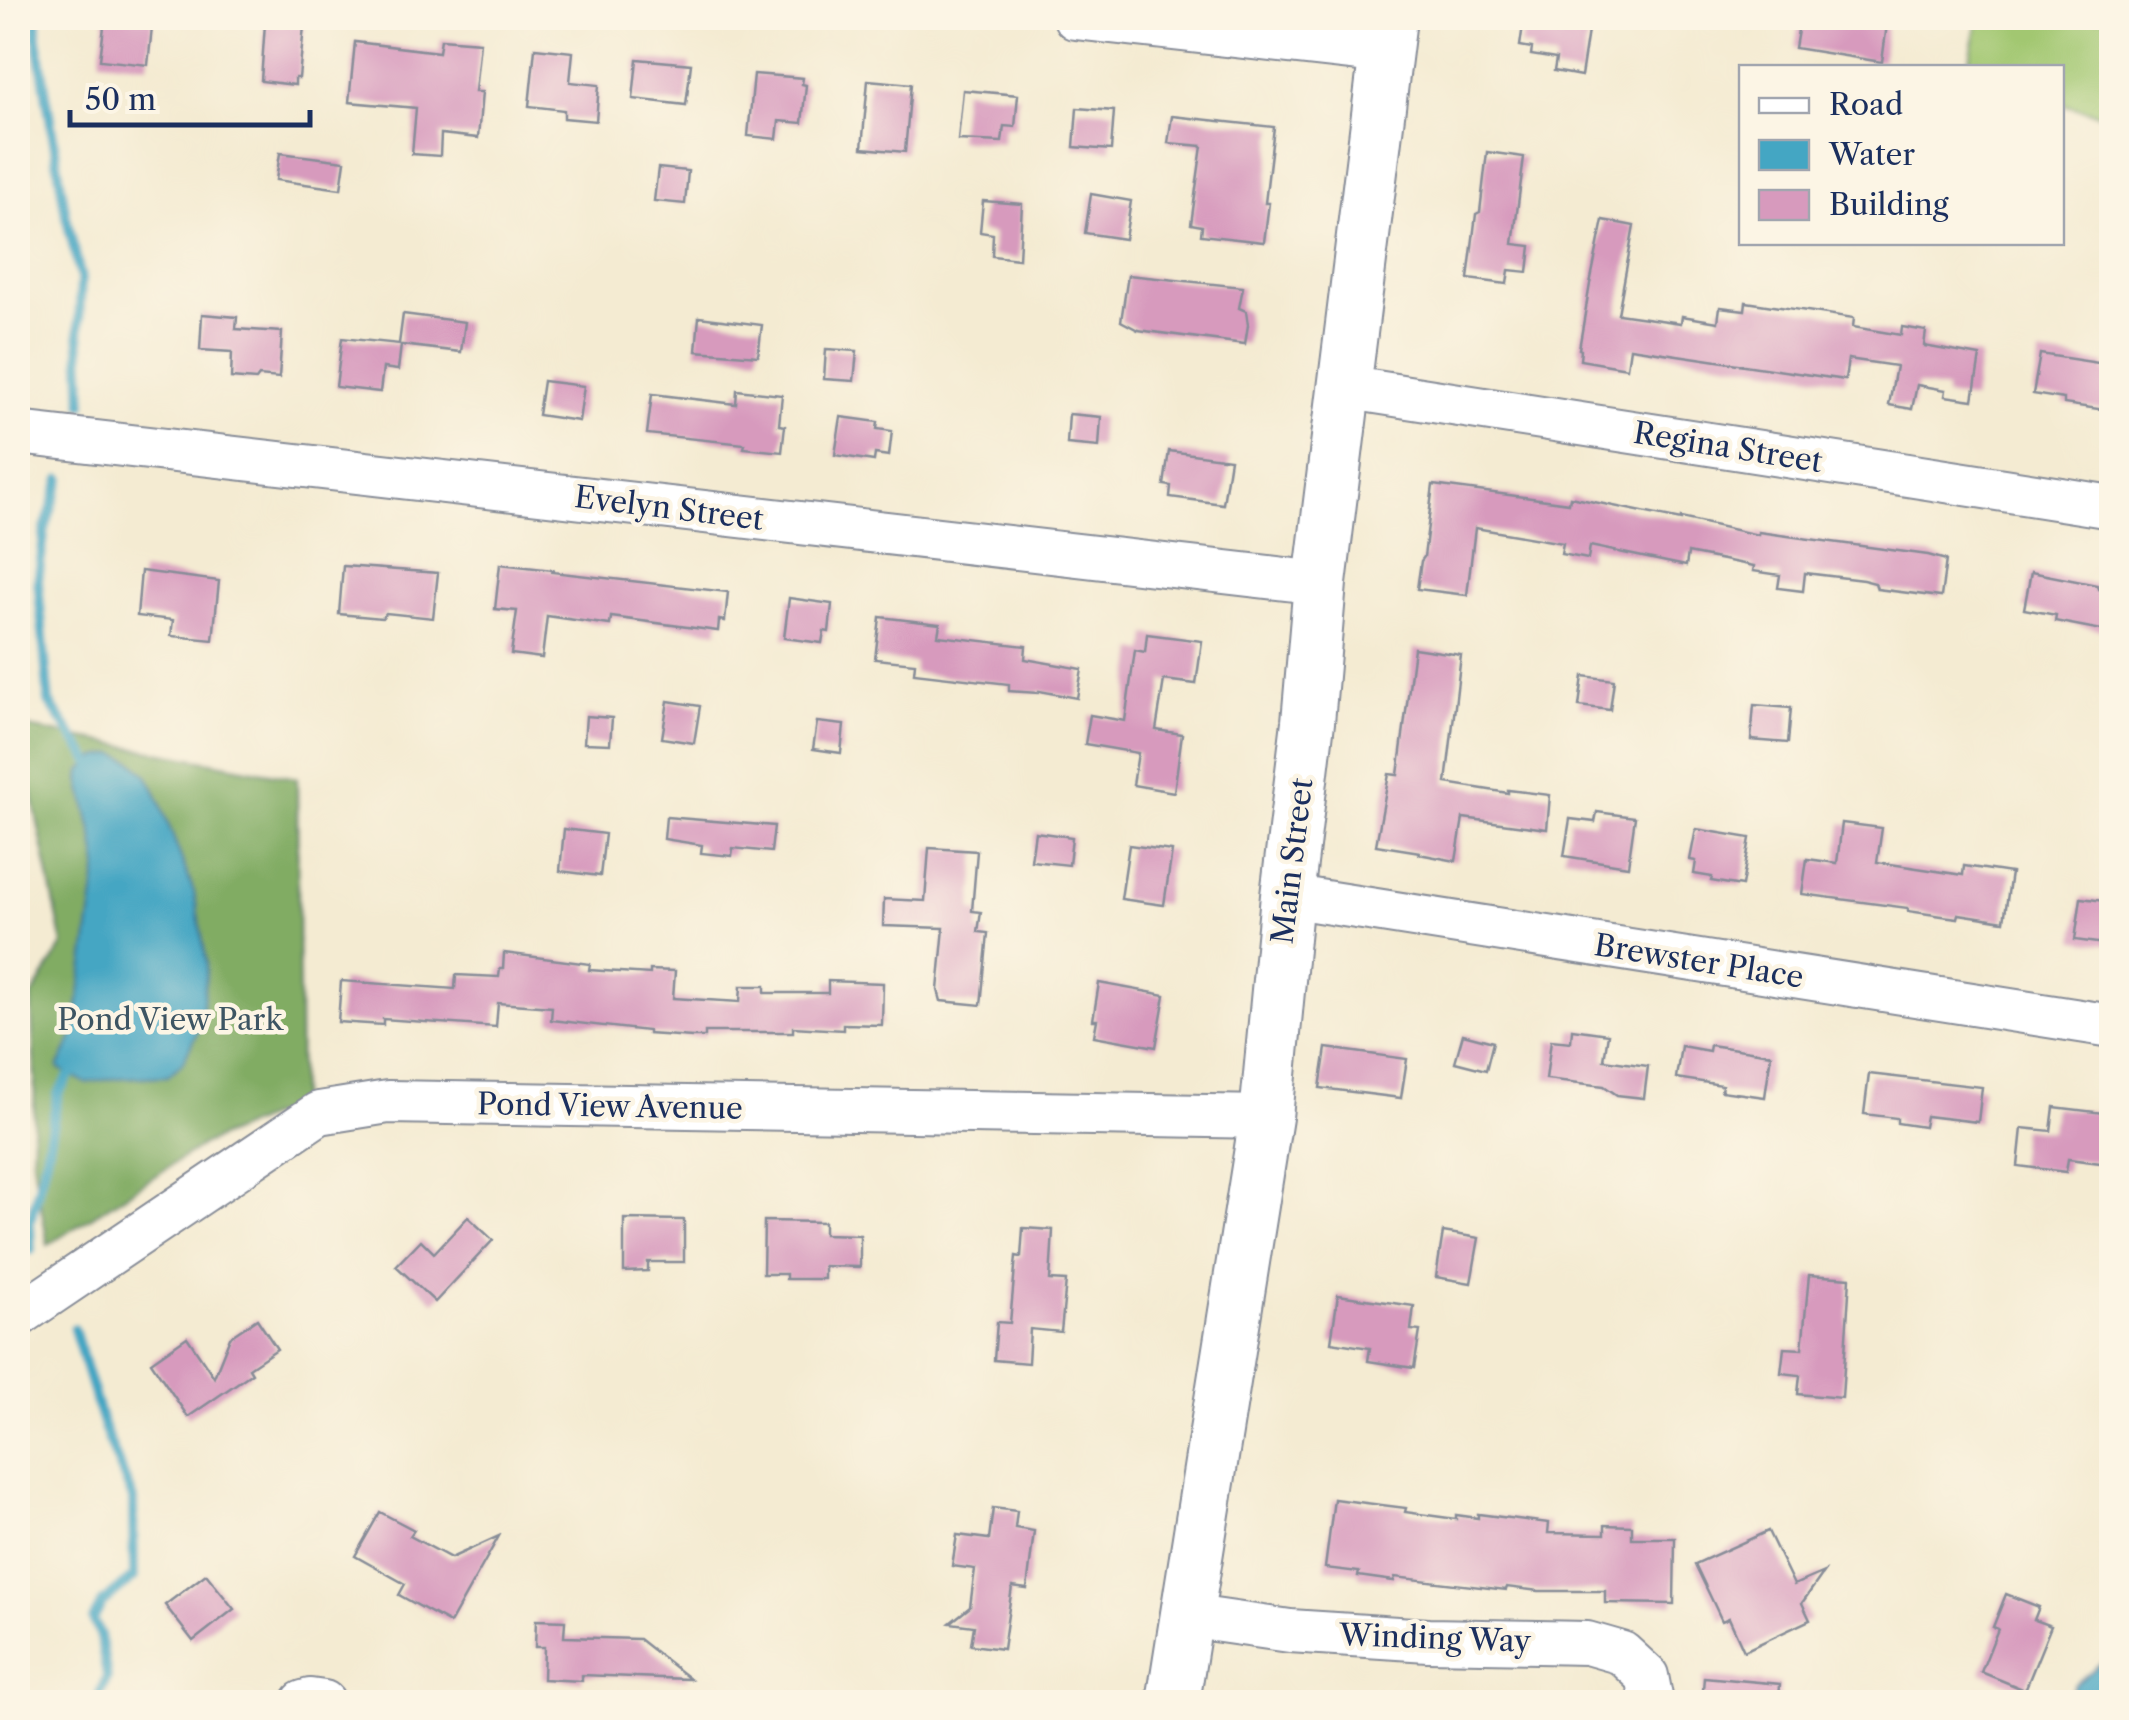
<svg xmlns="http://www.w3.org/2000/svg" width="2129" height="1720" viewBox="0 0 2129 1720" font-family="'Libre Caslon Text',serif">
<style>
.green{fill:#a2c771;stroke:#5e7b68;stroke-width:2.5}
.forest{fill:#81ac63;stroke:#4e6e60;stroke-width:2.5}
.water{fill:#44a6c3;stroke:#306a90;stroke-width:2.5}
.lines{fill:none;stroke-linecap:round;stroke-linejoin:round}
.stream{stroke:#44a6c3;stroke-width:10}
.building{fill:#d79abd}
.minor-casing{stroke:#888d98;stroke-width:46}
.major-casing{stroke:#888d98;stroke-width:56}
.minor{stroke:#fff;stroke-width:42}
.major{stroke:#fff;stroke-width:52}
.labels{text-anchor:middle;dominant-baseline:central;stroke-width:9;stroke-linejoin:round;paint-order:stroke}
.street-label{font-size:30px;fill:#1b2f5e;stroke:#fcf5e5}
.park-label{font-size:30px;fill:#3d5563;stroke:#fcf5e5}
</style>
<rect width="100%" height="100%" fill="#fcf5e5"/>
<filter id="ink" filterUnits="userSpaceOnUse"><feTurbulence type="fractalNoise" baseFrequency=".01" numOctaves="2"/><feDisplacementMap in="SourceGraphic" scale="20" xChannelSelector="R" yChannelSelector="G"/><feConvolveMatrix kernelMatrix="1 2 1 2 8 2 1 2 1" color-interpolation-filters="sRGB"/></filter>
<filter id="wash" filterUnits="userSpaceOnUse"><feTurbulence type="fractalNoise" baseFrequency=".0048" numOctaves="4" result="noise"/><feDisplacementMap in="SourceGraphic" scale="40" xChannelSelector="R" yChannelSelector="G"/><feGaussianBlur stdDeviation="2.25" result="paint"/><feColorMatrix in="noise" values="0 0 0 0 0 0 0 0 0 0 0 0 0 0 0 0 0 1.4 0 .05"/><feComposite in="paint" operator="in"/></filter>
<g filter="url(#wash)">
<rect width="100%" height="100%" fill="#f4ebd2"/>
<!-- green -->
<polygon class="green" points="1979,18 2111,18 2111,117 2062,104 2062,68 1968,67"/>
<!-- forest -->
<polygon class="forest" points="18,726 297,778 300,1104 204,1144 48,1245 32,1159 35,1079 31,998 63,945"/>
<!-- water -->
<g class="water">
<polygon points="115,754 132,761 146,774 156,792 194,892 207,964 201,1024 183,1062 168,1076 116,1078 86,1083 58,1068 74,1035 98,866 93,835 80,780 81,771 97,757"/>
<polygon points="2111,1655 2111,1702 2066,1702 2075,1684"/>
</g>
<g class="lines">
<!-- stream -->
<g class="stream">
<polyline points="37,18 37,38 66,216 81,278 79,329 83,404"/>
<polyline points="61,479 45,529 38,581 49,702 96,770"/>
<polyline points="31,1250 30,1222 46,1157 58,1094 69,1076 79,1065"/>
<polyline points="74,1329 104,1428 133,1499 134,1577 102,1603 93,1620 100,1634 107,1677 97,1702"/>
</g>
</g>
<g id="blocks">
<!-- building -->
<g class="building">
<polygon points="105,18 153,18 148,65 100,60"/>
<polygon points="1524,18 1590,18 1581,76 1554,71 1556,59 1531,55 1532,48 1520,46"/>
<polygon points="1800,18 1845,18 1887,24 1882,62 1795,48"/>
<polygon points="265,23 304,26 299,78 295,78 295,85 261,81"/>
<polygon points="441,39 480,42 475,92 482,92 478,138 441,134 440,156 412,154 416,108 349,102 355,42 439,52"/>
<polygon points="535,48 573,52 570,82 599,85 596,121 564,118 564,110 529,106"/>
<polygon points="637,59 691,64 686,105 633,99"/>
<polygon points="754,74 803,78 802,84 806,85 802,123 779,121 777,139 748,136"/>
<polygon points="868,80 911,84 905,152 862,148"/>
<polygon points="963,90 1018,95 1015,127 1004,126 1002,142 958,140"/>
<polygon points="1077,108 1114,111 1111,150 1074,147"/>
<polygon points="1172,116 1274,127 1265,203 1269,203 1264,242 1201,235 1202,226 1191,224 1202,146 1168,143"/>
<polygon points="1487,152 1524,157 1513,244 1531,246 1528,272 1509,270 1507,284 1468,279 1476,214 1480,212"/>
<polygon points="280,153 345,161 341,189 276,180"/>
<polygon points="658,168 688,171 685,204 654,201"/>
<polygon points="1091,194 1131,201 1125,239 1085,233"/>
<polygon points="983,201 1022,204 1019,259 992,256 993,234 980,232"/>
<polygon points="1603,220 1634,226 1618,314 1681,323 1682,316 1718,322 1720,307 1745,310 1746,302 1854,318 1853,327 1901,335 1902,327 1926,331 1924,346 1980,356 1973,400 1945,396 1946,390 1917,385 1912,409 1889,405 1896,366 1848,359 1845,380 1630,348 1627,368 1580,360 1581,350 1579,349 1590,284"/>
<polygon points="1128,275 1243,287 1239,308 1246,311 1248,325 1245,344 1138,330 1121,321"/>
<polygon points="202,314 237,317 236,329 282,332 279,378 259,376 256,380 231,378 232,352 200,350"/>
<polygon points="403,314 465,322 461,352 401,345 398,370 383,368 380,392 336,387 342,338 399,344"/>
<polygon points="699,317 762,325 758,356 696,351"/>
<polygon points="826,349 857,351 854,381 824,379"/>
<polygon points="2040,354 2105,364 2104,371 2112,373 2112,411 2064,404 2064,399 2033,394"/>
<polygon points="543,381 584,386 579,421 538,415"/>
<polygon points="737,390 782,395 779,425 785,426 782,452 744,448 745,444 647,434 652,394 736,404"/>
<polygon points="1069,414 1101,417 1099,447 1067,444"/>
<polygon points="841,417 878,422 877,429 892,431 889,456 875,454 874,461 835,455"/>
<polygon points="1169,451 1230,459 1223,504 1170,497 1171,486 1164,485"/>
<polygon points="1433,485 1569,503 1570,497 1681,520 1681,518 1758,535 1758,532 1928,555 1946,560 1941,597 1877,589 1875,583 1863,580 1805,573 1803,591 1778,588 1780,575 1753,571 1754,566 1688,553 1686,566 1590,546 1588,559 1561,554 1563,543 1475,528 1467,595 1417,589 1421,561 1424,557"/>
<polygon points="500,564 553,570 552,572 728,592 725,621 719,620 718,631 611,617 610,625 547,616 542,658 511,654 517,611 495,609"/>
<polygon points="343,566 438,573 433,618 386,613 382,618 339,614"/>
<polygon points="141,571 219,581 213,640 171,636 173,620 137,616"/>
<polygon points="2031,572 2097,585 2098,589 2112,592 2112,632 2055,621 2056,615 2024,609"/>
<polygon points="789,598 832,604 829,632 824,631 822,643 784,638"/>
<polygon points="880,617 940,624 938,636 1026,646 1025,659 1082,669 1077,698 1039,691 1038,693 1009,691 1009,684 914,673 915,663 875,659"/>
<polygon points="1147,634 1202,641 1196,684 1164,680 1156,730 1182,734 1174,792 1133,785 1138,753 1085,744 1090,715 1125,721 1135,650 1145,652"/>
<polygon points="1414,648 1461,655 1446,783 1508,793 1508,790 1550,795 1547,829 1463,818 1456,861 1419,854 1420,852 1376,845 1389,774 1398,775"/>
<polygon points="1583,676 1614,680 1610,710 1579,706"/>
<polygon points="668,701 700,706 694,743 662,738"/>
<polygon points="1754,705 1791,708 1788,743 1751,740"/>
<polygon points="586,716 612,718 610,744 584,743"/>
<polygon points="817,722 844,725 841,753 813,749"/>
<polygon points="1597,812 1635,817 1628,866 1564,856 1570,819 1595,822"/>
<polygon points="666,817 774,826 771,852 733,848 732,856 701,853 702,845 664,839"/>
<polygon points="1842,823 1882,828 1877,862 1963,875 1964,866 2011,873 2004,921 1959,914 1958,918 1942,916 1908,911 1908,908 1802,894 1807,859 1837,863"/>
<polygon points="564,829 605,834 600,876 560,871"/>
<polygon points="1696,829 1750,838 1742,886 1711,881 1712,877 1694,874 1696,861 1690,860"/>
<polygon points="1035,832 1072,837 1069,865 1031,861"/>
<polygon points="1129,845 1172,851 1164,905 1121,899"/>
<polygon points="929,848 977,851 972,911 981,912 978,932 988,933 981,1005 941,1001 938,990 944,928 883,926 884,899 925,901"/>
<polygon points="2081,898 2112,902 2112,945 2075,940"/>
<polygon points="504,953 590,964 589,970 650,974 650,970 675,971 673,998 740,1002 741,986 765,986 765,993 828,993 828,981 883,983 882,1025 843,1024 843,1030 793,1027 793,1032 705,1032 705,1037 693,1037 648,1034 648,1031 551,1020 552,1007 498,1003 496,1027 383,1019 383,1025 338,1022 341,981 455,989 456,975 499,977 500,969 503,969"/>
<polygon points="1099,983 1165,995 1156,1047 1094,1036 1097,1020 1093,1020"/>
<polygon points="1572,1029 1608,1034 1604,1060 1648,1066 1644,1098 1617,1095 1604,1086 1546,1079 1551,1040 1571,1042"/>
<polygon points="1463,1034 1493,1042 1486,1070 1455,1062"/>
<polygon points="1710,1045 1771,1054 1765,1097 1721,1091 1722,1085 1676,1078 1681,1046 1709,1051"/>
<polygon points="1326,1048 1407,1059 1401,1098 1320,1088"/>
<polygon points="1869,1074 1982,1087 1978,1122 1926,1116 1924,1127 1897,1123 1897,1118 1864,1114"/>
<polygon points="2054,1107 2112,1114 2109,1164 2068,1159 2066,1172 2018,1166 2022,1128 2051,1131"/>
<polygon points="468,1217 493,1240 435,1302 396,1266 421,1240 434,1253"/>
<polygon points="624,1219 684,1220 684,1262 648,1262 648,1271 624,1272"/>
<polygon points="764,1221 824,1222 824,1234 860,1235 860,1267 824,1266 824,1279 786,1279 786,1274 763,1274"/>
<polygon points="1023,1228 1053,1230 1050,1280 1066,1281 1061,1332 1030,1329 1028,1363 994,1360 997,1322 1010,1323 1016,1256 1021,1257"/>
<polygon points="1443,1232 1479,1238 1471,1283 1436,1277"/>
<polygon points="1809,1275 1850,1278 1842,1398 1798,1394 1800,1375 1781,1373 1784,1348 1802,1349"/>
<polygon points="1338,1295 1414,1306 1411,1330 1420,1331 1414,1368 1368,1361 1370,1348 1331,1342"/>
<polygon points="257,1319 277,1349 249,1368 252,1373 188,1417 151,1362 187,1337 214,1377 230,1337"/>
<polygon points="1334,1499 1406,1508 1405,1512 1456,1519 1456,1515 1478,1518 1478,1514 1549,1523 1548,1533 1605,1534 1605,1525 1632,1526 1632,1538 1675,1538 1674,1604 1605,1603 1605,1591 1539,1591 1507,1587 1506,1590 1395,1577 1394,1581 1358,1576 1359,1572 1325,1568"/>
<polygon points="993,1508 1017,1511 1015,1528 1034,1531 1027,1589 1012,1587 1003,1649 971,1645 974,1626 950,1623 970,1607 975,1569 952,1566 957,1535 989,1539"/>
<polygon points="380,1512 414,1530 410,1536 451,1558 499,1536 450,1623 399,1595 405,1584 355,1556"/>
<polygon points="1768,1531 1794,1585 1824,1572 1802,1603 1810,1620 1744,1651 1729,1618 1722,1621 1695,1564"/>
<polygon points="206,1574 234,1609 193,1641 165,1605"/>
<polygon points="2006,1594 2039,1607 2034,1620 2051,1626 2025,1690 1981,1672 1998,1629 1993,1627"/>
<polygon points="536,1620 565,1621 564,1637 639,1639 690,1679 582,1675 582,1681 543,1679 544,1647 535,1647"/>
<polygon points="1704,1677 1780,1684 1779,1702 1702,1702"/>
</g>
</g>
</g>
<g filter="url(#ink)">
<use href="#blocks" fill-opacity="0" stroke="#888d98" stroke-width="2.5"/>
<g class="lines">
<!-- minor casing -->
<g class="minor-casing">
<g id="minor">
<polyline points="1075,18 1386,53"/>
<polyline points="1344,387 2112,507"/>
<polyline points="18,433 1320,583"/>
<polyline points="1287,896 2112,1026"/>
<polyline points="18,1316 319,1113 388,1102 1266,1117"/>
<polyline points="1186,1616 1290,1631 1428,1640 1587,1643 1622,1653 1647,1676 1652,1702"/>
<polyline points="303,1702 310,1700 324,1702"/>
</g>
</g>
<!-- major casing -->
<g class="major-casing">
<polyline id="major" points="1173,1702 1266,1117 1287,896 1308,722 1320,583 1390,18"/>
</g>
<!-- minor -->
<use href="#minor" class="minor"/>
<!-- major -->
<use href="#major" class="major"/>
</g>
</g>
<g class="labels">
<!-- street labels -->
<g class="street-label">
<text transform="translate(1728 447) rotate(9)">Regina Street</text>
<text transform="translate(669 508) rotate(7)">Evelyn Street</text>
<text transform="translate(1292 861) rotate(-83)">Main Street</text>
<text transform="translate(1699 961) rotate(9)">Brewster Place</text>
<text transform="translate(610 1106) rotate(1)">Pond View Avenue</text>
<text transform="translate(1435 1638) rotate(2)">Winding Way</text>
</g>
<!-- park labels -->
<g class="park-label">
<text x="170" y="1019">Pond View Park</text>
</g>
</g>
<!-- margin -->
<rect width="2129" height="1720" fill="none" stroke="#fcf5e5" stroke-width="60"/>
<!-- legend -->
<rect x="1739" y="65" width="325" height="180" fill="#fcf5e5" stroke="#a2a6af" stroke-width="2.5"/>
<rect x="1759" y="98" width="50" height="15" fill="#ffffff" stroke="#a2a6af" stroke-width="2.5"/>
<text x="1829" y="115" font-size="30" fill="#1b2f5e">Road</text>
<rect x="1759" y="140" width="50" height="30" fill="#44a6c3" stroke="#a2a6af" stroke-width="2.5"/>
<text x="1829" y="165" font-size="30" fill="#1b2f5e">Water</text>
<rect x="1759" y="190" width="50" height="30" fill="#d79abd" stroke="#a2a6af" stroke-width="2.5"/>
<text x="1829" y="215" font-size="30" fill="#1b2f5e">Building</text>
<!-- scale -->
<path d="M70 110v15h240v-15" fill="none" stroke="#1b2f5e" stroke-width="5"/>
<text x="85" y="110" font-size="30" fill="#1b2f5e" stroke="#fcf5e5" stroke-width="8" paint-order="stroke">50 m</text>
</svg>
